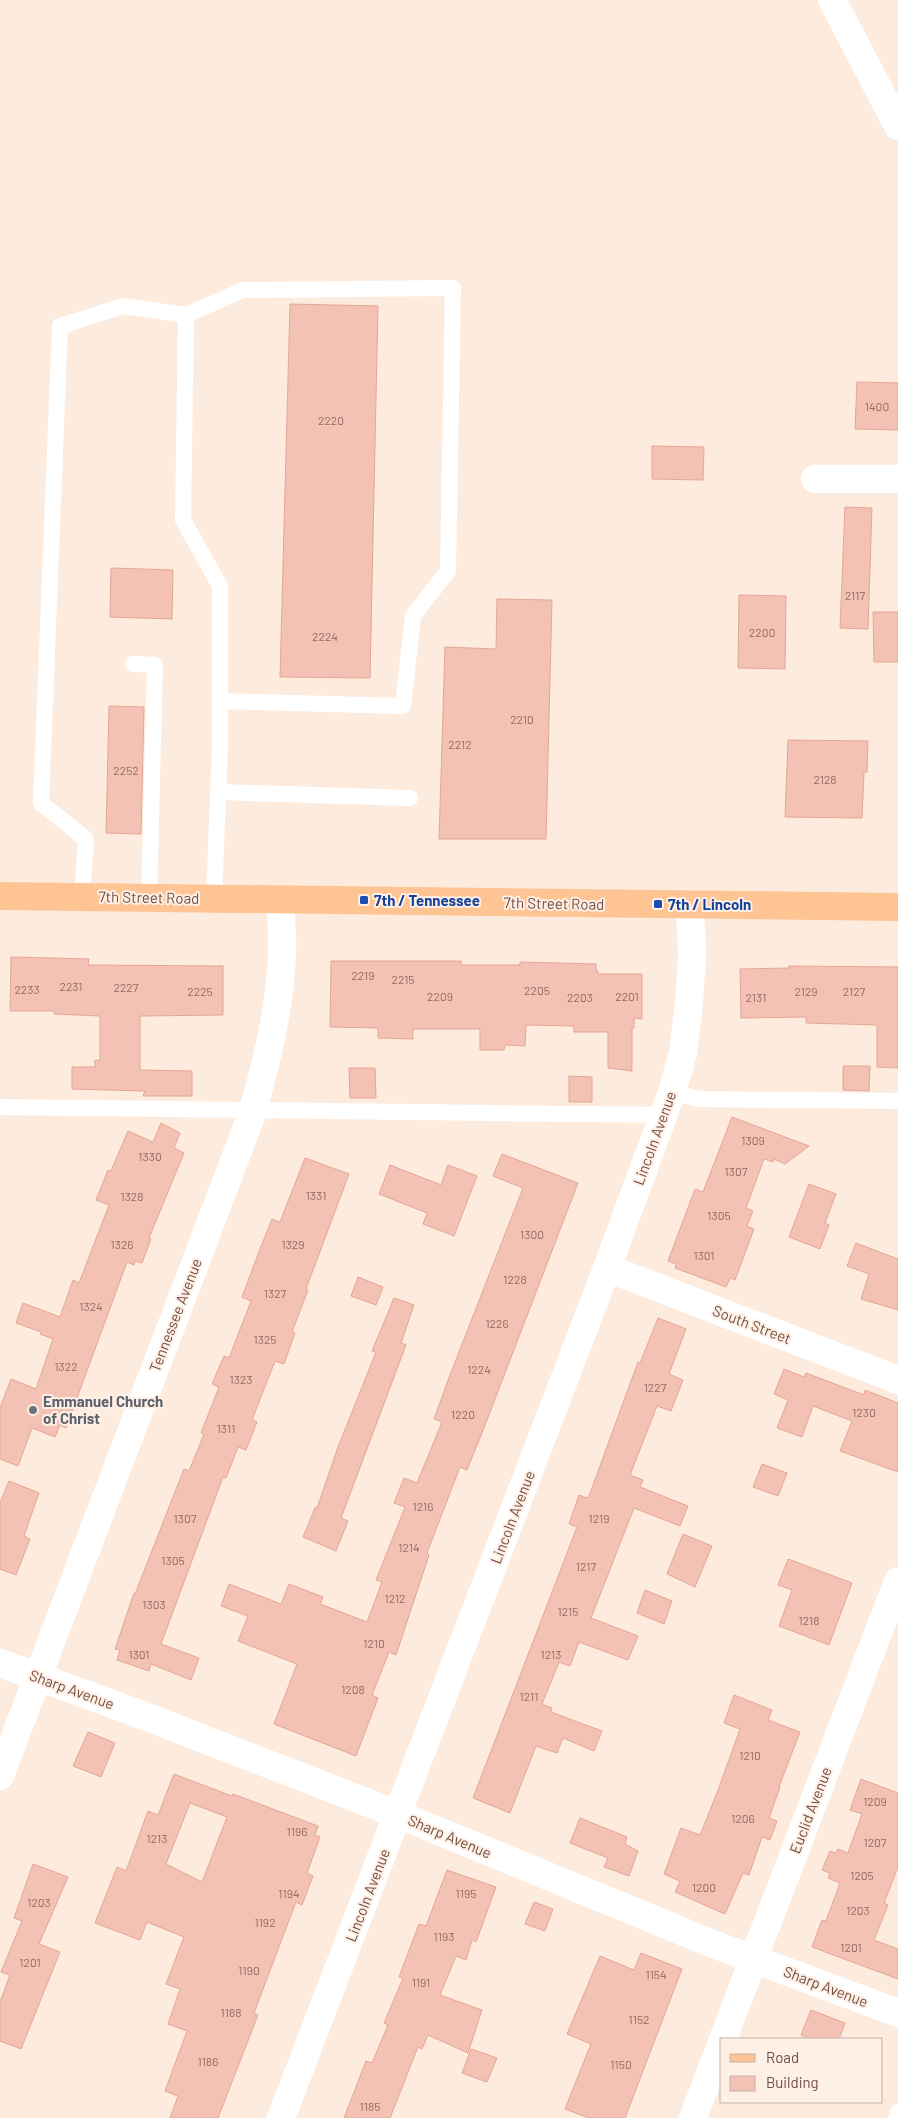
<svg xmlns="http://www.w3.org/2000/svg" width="898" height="2118" viewBox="0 0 898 2118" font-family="Barlow,sans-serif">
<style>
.building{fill:#f3c2b4;stroke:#e7a594;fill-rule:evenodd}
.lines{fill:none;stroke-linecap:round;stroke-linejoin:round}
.lane{stroke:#fff;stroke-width:16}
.street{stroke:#fff;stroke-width:28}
.primary{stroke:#ffc493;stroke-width:28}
.transit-dot{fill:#1a4fb4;stroke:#fff0e5;stroke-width:2}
.worship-dot{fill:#6b7280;stroke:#fff0e5;stroke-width:2}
.labels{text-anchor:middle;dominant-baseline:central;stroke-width:4;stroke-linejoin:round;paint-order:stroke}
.number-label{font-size:12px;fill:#936b61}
.street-label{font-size:15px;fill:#734e45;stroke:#fff0e5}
.transit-label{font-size:15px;font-weight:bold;fill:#164399;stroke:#fff0e5;text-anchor:start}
.worship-label{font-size:15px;font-weight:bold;fill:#5b616d;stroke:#fff0e5;text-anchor:start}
</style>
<rect width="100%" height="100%" fill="#fdebde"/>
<!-- building -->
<g class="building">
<polygon points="290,304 378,306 370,678 280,677"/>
<polygon points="857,382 898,383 898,430 855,429"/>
<polygon points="652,446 704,447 703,480 652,479"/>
<polygon points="845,507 872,508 868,629 840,628"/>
<polygon points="111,568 173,570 172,619 110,617"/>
<polygon points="739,595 786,596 785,669 738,668"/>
<polygon points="497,599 552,600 546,839 439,839 445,647 496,649"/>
<polygon points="873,612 898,612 898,662 874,662"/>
<polygon points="109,706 144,707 141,834 106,833"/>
<polygon points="788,740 868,741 867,772 864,772 862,818 785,817"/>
<polygon points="11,957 89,959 88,965 223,966 223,1015 140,1016 140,1070 192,1071 192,1096 143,1096 145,1091 72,1089 72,1067 95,1067 95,1060 100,1060 100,1016 54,1014 54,1011 10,1011"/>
<polygon points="331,961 461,961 461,965 520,965 520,962 596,964 596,971 598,971 598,974 642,974 642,1019 634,1018 634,1028 632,1028 632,1071 608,1068 608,1032 574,1032 574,1026 526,1025 525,1046 505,1045 504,1050 480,1050 480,1029 413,1029 413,1039 378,1038 378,1028 330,1027"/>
<polygon points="789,966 898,967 898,1068 877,1067 877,1025 806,1023 806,1017 741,1018 740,969 789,968"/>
<polygon points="843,1066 870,1066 869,1091 843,1090"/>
<polygon points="349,1068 375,1068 376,1098 350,1098"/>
<polygon points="569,1076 592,1077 592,1102 569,1102"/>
<polygon points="732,1117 809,1146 785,1164 774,1159 773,1162 764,1159 746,1208 753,1211 747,1226 754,1229 735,1280 730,1278 726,1287 675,1268 676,1264 668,1261 695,1189 703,1192"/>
<polygon points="161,1123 180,1133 174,1148 184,1153 149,1238 151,1239 142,1263 135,1261 134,1265 127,1262 66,1428 60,1425 55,1437 32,1428 18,1466 0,1459 0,1408 11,1379 36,1389 53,1339 40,1334 41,1332 16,1323 23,1303 60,1317 73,1280 79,1283 109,1205 96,1200 108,1170 111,1171 128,1131 153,1142"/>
<polygon points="502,1154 578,1183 482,1433 467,1470 460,1467 450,1493 427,1553 429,1555 396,1655 389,1652 372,1695 378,1698 356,1756 274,1724 297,1664 238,1641 248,1616 221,1606 229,1584 281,1604 289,1584 323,1597 320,1604 367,1622 382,1582 376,1580 405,1507 394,1503 404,1478 417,1483 442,1422 434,1419 450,1375 523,1188 493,1176"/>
<polygon points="305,1158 349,1174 306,1289 308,1290 292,1332 295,1333 284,1364 275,1361 252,1420 257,1422 246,1450 238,1447 226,1478 223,1477 161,1644 199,1658 191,1680 151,1664 149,1671 117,1660 120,1650 115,1649 134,1593 135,1594 184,1469 189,1471 204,1434 201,1433 219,1387 212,1384 224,1356 229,1358 251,1301 242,1297 260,1249 272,1219 280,1222"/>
<polygon points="390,1165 441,1185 448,1165 477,1176 454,1236 423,1224 427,1213 379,1194"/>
<polygon points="809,1184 836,1194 825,1223 829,1225 820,1249 789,1237"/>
<polygon points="856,1243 898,1259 898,1310 861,1299 869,1274 847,1266"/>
<polygon points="358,1277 383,1287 376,1305 351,1296"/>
<polygon points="394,1298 414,1305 401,1343 406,1345 341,1518 348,1521 336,1551 303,1537 315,1508 317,1508 338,1447 376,1352 372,1351"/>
<polygon points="658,1318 686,1329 669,1374 683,1380 671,1411 657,1406 630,1475 643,1480 640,1487 688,1506 680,1526 634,1508 591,1618 638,1636 628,1660 579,1642 570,1666 559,1662 542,1704 552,1708 551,1712 602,1731 594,1751 563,1738 557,1753 536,1746 510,1813 473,1798 577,1527 569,1524 579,1495 587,1498 589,1496 638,1362 640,1363"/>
<polygon points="784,1369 804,1377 806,1373 864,1395 865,1390 898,1403 898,1472 840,1451 852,1421 813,1406 802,1437 777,1428 788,1400 774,1394"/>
<polygon points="762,1464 787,1473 778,1496 753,1487"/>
<polygon points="9,1481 39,1493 24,1536 30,1539 16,1575 0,1569 0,1503"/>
<polygon points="683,1534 712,1546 695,1587 667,1574"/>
<polygon points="788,1559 852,1583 829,1645 779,1626 792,1590 778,1585"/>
<polygon points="645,1590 672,1601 664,1624 637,1613"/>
<polygon points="734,1695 772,1710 768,1720 800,1732 779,1787 780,1787 769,1818 777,1821 770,1840 762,1837 749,1875 743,1873 725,1914 675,1892 680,1881 664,1874 681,1828 700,1835 717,1793 740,1729 724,1723"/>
<polygon points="88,1732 115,1743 101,1777 73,1766"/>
<path d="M174,1774L232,1796L233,1794L318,1826L315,1835L320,1837L307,1873L313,1876L302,1905L296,1902L254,2013L258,2015L218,2118H170L178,2096L165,2091L187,2031L168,2024L180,1989L166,1984L184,1937L147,1922L140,1940L95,1923L117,1867L126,1871L148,1811L158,1815ZM190,1803L227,1817L202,1882L166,1864Z"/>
<polygon points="861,1779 898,1793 898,1867 884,1903 888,1905 874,1940 898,1949 898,1979 812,1947 822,1920 826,1921 840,1883 828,1878 830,1873 822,1870 830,1851 836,1853 838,1849 848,1853 862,1814 850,1810"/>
<polygon points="580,1818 627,1837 625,1844 638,1851 629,1876 604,1867 608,1858 570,1843"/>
<polygon points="33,1864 68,1877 39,1944 60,1952 21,2049 0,2041 0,2002 10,1975 1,1972 22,1921 14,1918"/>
<polygon points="447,1870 496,1887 476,1942 472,1940 466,1960 456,1956 440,1995 482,2010 468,2053 428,2035 422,2049 418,2047 390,2118 344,2118 366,2061 372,2063 388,2025 384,2023 403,1978 399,1977 419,1924 426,1926"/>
<polygon points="534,1902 553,1909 545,1931 525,1924"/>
<polygon points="641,1953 682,1969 625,2118 589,2118 565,2109 591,2044 567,2034 600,1956 634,1970"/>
<polygon points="811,2010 845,2023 839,2039 812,2039 801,2035"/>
<polygon points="471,2049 497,2058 487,2082 462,2073"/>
</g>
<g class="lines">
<!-- lane -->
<g class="lane">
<polyline points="186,315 183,520 220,586 220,745 214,898"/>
<polyline points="133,664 155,665 149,897"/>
<polyline points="218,792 410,798"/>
<polyline points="82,897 86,839 41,803 60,326 123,306 186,315 243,290 453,288 448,571 413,616 403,706 220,701"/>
<polyline points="672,1092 699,1099 898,1101"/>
<polyline points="0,1107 663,1115"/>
<polyline points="896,2118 898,2112"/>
</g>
<!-- street -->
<g class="street">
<polyline points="832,0 898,126"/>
<polyline points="815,479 898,479"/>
<polyline points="607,1268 898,1380"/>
<polyline points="0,1663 134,1712 397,1814 713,1944 898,2013"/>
<path d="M0,1776L252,1114C267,1060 279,1013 282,957C283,938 281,918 280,900"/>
<polyline points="723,2039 898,1581"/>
<polyline points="281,2118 607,1268 672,1092 683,1053 689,1004 692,955 690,904"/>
<polyline points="693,2118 722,2042"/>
</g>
<!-- primary -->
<polyline class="primary" points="0,896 898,907"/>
</g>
<!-- markers -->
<g class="transit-dot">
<rect x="359" y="895" width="10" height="10" rx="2.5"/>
<rect x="653" y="899" width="10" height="10" rx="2.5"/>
</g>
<circle class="worship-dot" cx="33" cy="1410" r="5"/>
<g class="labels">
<!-- number labels -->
<g class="number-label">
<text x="877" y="406">1400</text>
<text x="331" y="420">2220</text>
<text x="855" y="595">2117</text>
<text x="762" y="632">2200</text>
<text x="325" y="636">2224</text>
<text x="522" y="719">2210</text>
<text x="460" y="744">2212</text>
<text x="126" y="770">2252</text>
<text x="825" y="779">2128</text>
<text x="363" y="975">2219</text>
<text x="403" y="979">2215</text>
<text x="71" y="986">2231</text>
<text x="126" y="987">2227</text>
<text x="27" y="989">2233</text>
<text x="537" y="990">2205</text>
<text x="200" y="991">2225</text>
<text x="806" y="991">2129</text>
<text x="854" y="991">2127</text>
<text x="440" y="996">2209</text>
<text x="627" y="996">2201</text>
<text x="580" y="997">2203</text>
<text x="756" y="997">2131</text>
<text x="753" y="1140">1309</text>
<text x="150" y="1156">1330</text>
<text x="736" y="1171">1307</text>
<text x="316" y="1195">1331</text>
<text x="132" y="1196">1328</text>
<text x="719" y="1215">1305</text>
<text x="532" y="1234">1300</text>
<text x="122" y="1244">1326</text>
<text x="293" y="1244">1329</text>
<text x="704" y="1255">1301</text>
<text x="515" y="1279">1228</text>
<text x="275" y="1293">1327</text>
<text x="91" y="1306">1324</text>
<text x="497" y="1323">1226</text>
<text x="265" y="1339">1325</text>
<text x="66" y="1366">1322</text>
<text x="479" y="1369">1224</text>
<text x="241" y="1379">1323</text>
<text x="655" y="1387">1227</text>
<text x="864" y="1412">1230</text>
<text x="463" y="1414">1220</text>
<text x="226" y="1428">1311</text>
<text x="423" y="1506">1216</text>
<text x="185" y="1518">1307</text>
<text x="599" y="1518">1219</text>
<text x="409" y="1547">1214</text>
<text x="173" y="1560">1305</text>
<text x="586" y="1566">1217</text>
<text x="395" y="1598">1212</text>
<text x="154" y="1604">1303</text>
<text x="568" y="1611">1215</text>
<text x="809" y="1620">1218</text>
<text x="374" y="1643">1210</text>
<text x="139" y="1654">1301</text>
<text x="551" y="1654">1213</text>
<text x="353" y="1689">1208</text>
<text x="529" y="1696">1211</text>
<text x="750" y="1755">1210</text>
<text x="875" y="1801">1209</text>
<text x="743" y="1818">1206</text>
<text x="297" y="1831">1196</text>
<text x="157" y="1838">1213</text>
<text x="875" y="1842">1207</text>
<text x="862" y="1875">1205</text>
<text x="704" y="1887">1200</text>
<text x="289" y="1893">1194</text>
<text x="466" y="1893">1195</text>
<text x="39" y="1902">1203</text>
<text x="858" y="1910">1203</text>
<text x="265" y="1922">1192</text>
<text x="444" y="1936">1193</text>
<text x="851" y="1947">1201</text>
<text x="30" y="1962">1201</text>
<text x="249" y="1970">1190</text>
<text x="656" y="1974">1154</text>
<text x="421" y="1982">1191</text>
<text x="231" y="2012">1188</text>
<text x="639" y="2019">1152</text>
<text x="208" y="2061">1186</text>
<text x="621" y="2064">1150</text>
<text x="370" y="2106">1185</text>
</g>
<!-- street labels -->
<g class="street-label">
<text transform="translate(149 897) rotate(1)">7th Street Road</text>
<text transform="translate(554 903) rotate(1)">7th Street Road</text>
<text transform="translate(654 1138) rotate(-70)">Lincoln Avenue</text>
<text transform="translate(175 1315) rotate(-69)">Tennessee Avenue</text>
<text transform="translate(752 1324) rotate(21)">South Street</text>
<text transform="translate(512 1517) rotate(-69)">Lincoln Avenue</text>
<text transform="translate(72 1689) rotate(20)">Sharp Avenue</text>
<text transform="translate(810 1810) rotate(-69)">Euclid Avenue</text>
<text transform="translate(450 1836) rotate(23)">Sharp Avenue</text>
<text transform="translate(367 1895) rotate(-69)">Lincoln Avenue</text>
<text transform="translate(826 1986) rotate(21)">Sharp Avenue</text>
</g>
<!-- transit labels -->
<g class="transit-label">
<text x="374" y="900">7th / Tennessee</text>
<text x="668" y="904">7th / Lincoln</text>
</g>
<!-- worship labels -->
<g class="worship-label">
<text x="43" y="1401">Emmanuel Church<tspan x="43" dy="17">of Christ</tspan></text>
</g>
</g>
<!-- legend -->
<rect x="720" y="2038" width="162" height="65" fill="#fff0e5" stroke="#c7afa5"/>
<rect x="730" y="2054" width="25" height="8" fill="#ffc493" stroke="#c7afa5"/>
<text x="766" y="2063" font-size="15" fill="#734e45">Road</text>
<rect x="730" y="2076" width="25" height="15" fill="#f3c2b4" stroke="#c7afa5"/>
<text x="766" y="2088" font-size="15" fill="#734e45">Building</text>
</svg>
